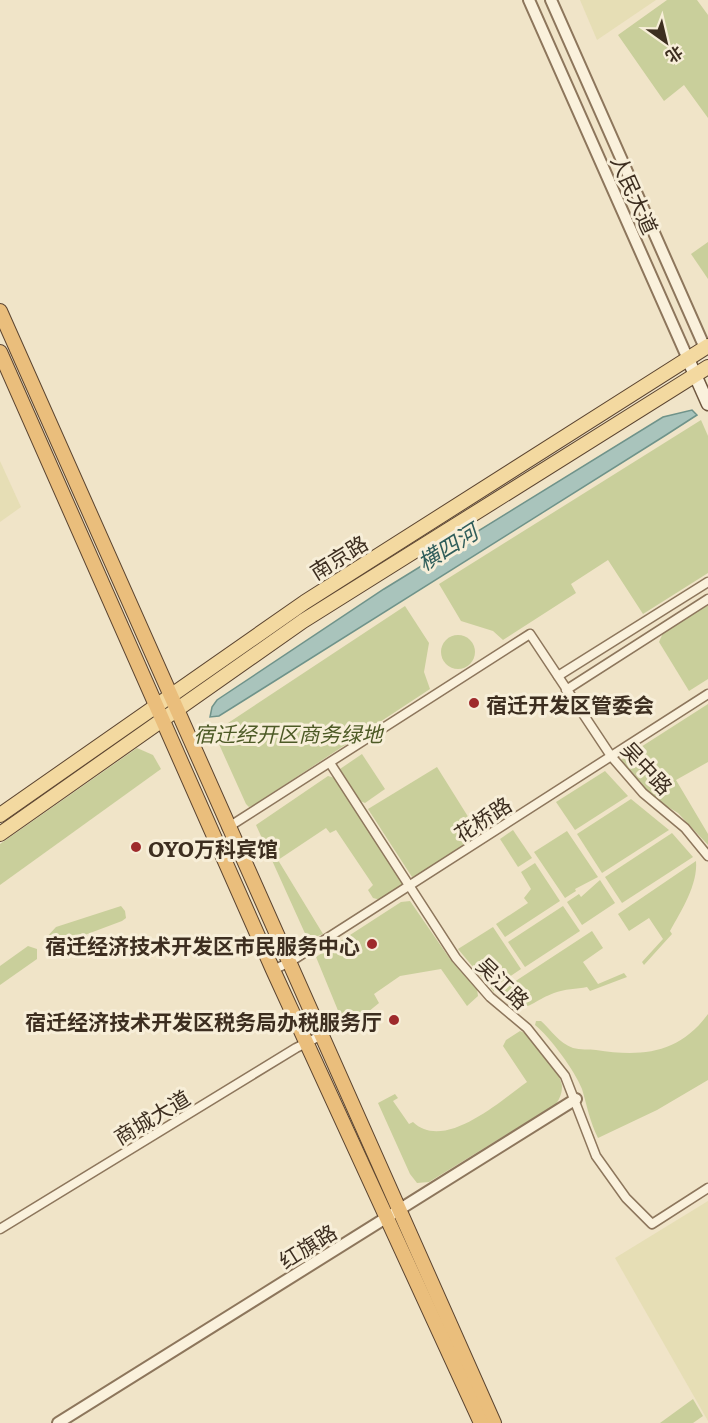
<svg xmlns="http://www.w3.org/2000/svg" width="708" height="1423" viewBox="0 0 708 1423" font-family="Literata,'Noto Sans SC',serif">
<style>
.farmland{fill:#e6deb5}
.green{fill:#c9cf9b}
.water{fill:#a9c4bc;stroke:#6f938a;stroke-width:1.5}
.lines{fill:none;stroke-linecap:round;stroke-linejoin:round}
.minor-casing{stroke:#8d765c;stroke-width:11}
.tertiary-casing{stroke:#8d765c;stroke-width:14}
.secondary-casing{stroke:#6f573f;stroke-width:15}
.primary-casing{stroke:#5b4430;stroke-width:16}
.trunk-casing{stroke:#5b4430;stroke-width:16}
.minor{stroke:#faf1dc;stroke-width:8}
.tertiary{stroke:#faf1dc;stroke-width:10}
.secondary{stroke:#faf1dc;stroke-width:12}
.primary{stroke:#f3d9a0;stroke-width:14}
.trunk{stroke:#eabe7c;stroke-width:14}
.poi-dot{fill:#9e2a2b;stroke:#f7eed8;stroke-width:2}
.labels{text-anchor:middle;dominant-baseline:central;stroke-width:6;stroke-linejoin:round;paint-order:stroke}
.street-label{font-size:21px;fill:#3d2e20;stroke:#f7eed8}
.poi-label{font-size:21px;font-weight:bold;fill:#3d2e20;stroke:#f7eed8;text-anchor:start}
.park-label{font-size:21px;font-style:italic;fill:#4d5a26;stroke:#f7eed8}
.water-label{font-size:22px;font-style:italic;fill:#2f5d5a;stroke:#f7eed8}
</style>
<rect width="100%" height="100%" fill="#f0e4c8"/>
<!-- farmland -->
<g class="farmland">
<polygon points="580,0 656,0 597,40"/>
<polygon points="0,461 21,507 0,522"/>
<polygon points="708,1201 708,1421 615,1258"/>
</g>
<!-- green -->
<g class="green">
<polygon points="667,0 697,0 708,15 708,118 684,85 664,101 618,35"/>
<polygon points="708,242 708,279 691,254"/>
<polygon points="701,420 708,436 708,573 643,614 608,560 571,584 576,593 503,640 493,631 461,621 439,584"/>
<polygon points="708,605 708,679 689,691 659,642 663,633"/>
<polygon points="405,606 429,643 424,672 430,689 254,805 249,807 246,804 218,742 219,729"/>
<circle cx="458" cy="652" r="17"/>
<polygon points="708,704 708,762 676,780 708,834 708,845 678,813 650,796 619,761"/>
<polygon points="137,748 153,755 161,769 0,885 0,844"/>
<polygon points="362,754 385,789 365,803 360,801 340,769"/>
<polygon points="437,767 477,831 471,840 418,876 412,877 368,809"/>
<polygon points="605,771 628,796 575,830 556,802"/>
<polygon points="328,776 335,778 403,884 381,900 373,898 368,890 373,885 336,830 330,833 326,828 278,860 323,934 308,940 256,825"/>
<polygon points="631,799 669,830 602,873 577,834"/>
<polygon points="513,830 532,858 518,867 500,839"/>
<polygon points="567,831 598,877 575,889 576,891 565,898 534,852"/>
<polygon points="672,833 693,857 622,903 605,877"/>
<path d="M696,861C698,885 681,911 670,931L672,934L644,965L642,962L663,939L649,918L629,931L618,914Z"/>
<polygon points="535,863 560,901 505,937 496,924 528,903 524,898 531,889 521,872"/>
<polygon points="600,880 615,903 582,925 567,902 579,894 581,897"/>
<polygon points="410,901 450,959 477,989 478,996 467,1006 441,969 400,976 374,994 379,1003 346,1030 316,957 401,902"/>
<polygon points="121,906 125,911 126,918 122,921 50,948 46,938 56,927"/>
<polygon points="563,906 580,931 525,967 508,942"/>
<polygon points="493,927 521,969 494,987 494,992 458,949"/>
<path d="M592,931L603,948L583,962L598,984L624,973L627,977L590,991L587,987C577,989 564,989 554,993C525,1004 530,1017 499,992Z"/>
<polygon points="28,946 37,949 37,959 0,985 0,966"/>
<path d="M708,1014V1080L657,1110L598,1138C590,1122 587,1106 582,1089C575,1071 550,1037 535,1025L536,1021H541C551,1030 559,1043 573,1048C580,1050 589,1049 596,1050C641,1057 679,1054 708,1014Z"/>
<path d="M520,1031C533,1034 561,1073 562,1086C562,1093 560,1098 556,1104L429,1182L417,1183L410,1174L378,1103L395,1094L398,1098L393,1101L409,1124L413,1122C444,1152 500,1101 527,1082L503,1046L506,1040Z"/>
<polygon points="693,1399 703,1416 693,1423 660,1423"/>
</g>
<!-- water -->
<polygon class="water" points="692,410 697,415 666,435 219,716 210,717 212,707 217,700 384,589 663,417"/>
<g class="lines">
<!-- minor casing -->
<g class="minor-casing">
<g id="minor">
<polyline points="558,676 708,582"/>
<polyline points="566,690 708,599"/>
<polyline points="330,763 456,958 490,997 527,1028 565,1076 596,1156 626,1198 652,1224 708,1188"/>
<polyline points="227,828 530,634 611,756 643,793 685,828 708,856"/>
<polyline points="273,970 290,962 708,694"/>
<polyline points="0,1229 296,1048 322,1035"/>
</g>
</g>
<!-- tertiary casing -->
<g class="tertiary-casing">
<g id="tertiary">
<polyline points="529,0 688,359"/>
<polyline points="551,0 705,348"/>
<polyline points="58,1423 576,1099"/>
</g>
</g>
<!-- secondary casing -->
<g class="secondary-casing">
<polyline id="secondary" points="688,359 708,404"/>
</g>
<!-- primary casing -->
<g class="primary-casing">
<g id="primary">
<polyline points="0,815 305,602 708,346"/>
<polyline points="0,834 303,621 708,367"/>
</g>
</g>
<!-- trunk casing -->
<g class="trunk-casing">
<g id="trunk">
<polyline points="0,311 494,1423"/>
<polyline points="0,352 273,970 481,1423"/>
</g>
</g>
<!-- minor -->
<use href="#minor" class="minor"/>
<!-- tertiary -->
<use href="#tertiary" class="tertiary"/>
<!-- secondary -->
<use href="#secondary" class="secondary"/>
<!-- primary -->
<use href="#primary" class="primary"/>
<!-- trunk -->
<use href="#trunk" class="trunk"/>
</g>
<!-- markers -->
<g class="poi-dot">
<circle cx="474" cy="703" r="6"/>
<circle cx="136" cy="847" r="6"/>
<circle cx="372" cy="944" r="6"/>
<circle cx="394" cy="1020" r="6"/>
</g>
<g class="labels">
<!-- street labels -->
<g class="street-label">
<text transform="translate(636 194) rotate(66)">人民大道</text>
<text transform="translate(338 556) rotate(-32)">南京路</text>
<text transform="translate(648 767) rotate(47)">吴中路</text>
<text transform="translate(482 818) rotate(-33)">花桥路</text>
<text transform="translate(504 982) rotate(44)">吴江路</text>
<text transform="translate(151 1116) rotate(-31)">商城大道</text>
<text transform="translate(307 1245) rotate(-32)">红旗路</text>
</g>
<!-- poi labels -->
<g class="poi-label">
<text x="486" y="703">宿迁开发区管委会</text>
<text x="148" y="847">OYO万科宾馆</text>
<text x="360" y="944" text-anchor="end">宿迁经济技术开发区市民服务中心</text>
<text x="382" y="1020" text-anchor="end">宿迁经济技术开发区税务局办税服务厅</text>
</g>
<!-- park labels -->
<g class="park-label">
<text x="288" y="732">宿迁经开区商务绿地</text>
</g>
<!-- water labels -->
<g class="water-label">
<text transform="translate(447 546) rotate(-32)">横四河</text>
</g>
</g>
<!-- north arrow -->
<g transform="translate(666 42) rotate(146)" stroke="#f7eed8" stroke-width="4.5" paint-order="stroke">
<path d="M0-4.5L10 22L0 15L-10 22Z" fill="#3d2e20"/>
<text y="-9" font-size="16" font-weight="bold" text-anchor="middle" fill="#3d2e20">北</text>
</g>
</svg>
